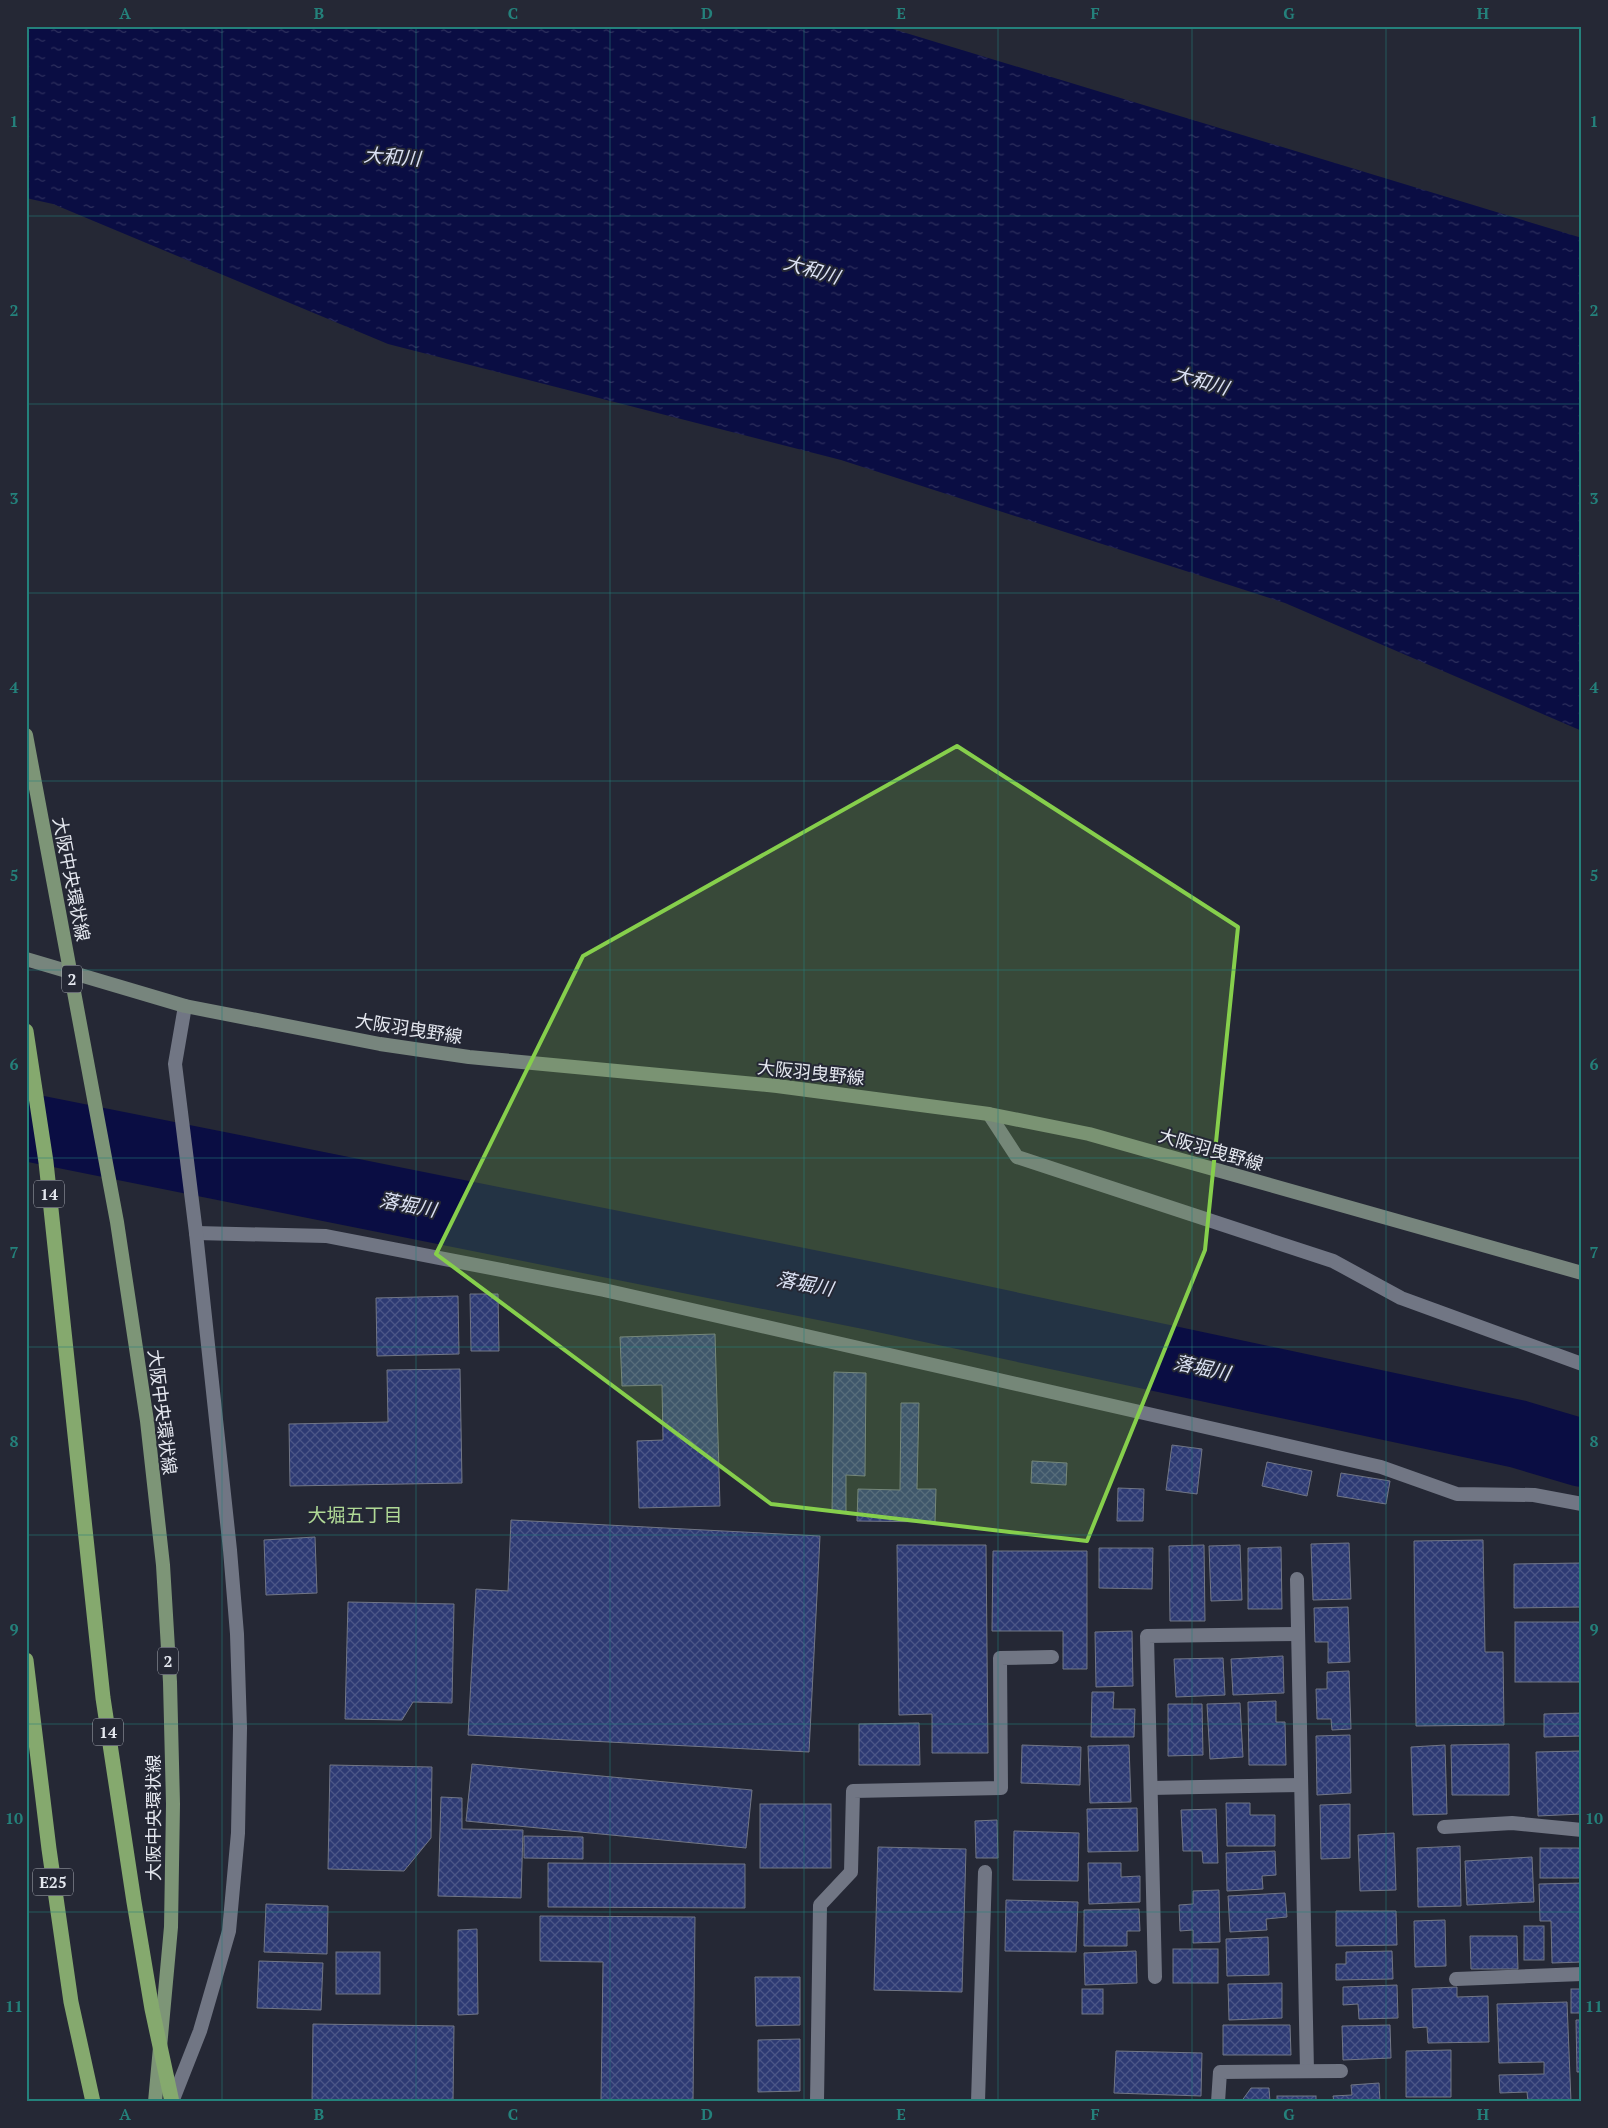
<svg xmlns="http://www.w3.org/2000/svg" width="1608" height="2128" viewBox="0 0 1608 2128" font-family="'PT Serif','Noto Sans JP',serif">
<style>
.water{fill:url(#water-ripples)}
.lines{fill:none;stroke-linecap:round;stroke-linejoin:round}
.river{stroke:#0a0d43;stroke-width:68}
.building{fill:url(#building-cross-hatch);stroke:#717685}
.minor{stroke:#717684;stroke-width:14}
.secondary{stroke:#77857d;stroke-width:14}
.primary{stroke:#7d9577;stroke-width:14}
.motorway{stroke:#85a96e;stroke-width:15}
.marked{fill:#86cf4c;fill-opacity:0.2;stroke:#86cf4c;stroke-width:4;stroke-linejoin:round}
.grid{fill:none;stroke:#24817b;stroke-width:1;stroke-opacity:0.55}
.labels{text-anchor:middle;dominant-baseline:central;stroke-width:4;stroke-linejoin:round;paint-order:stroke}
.shield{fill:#252835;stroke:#abaeb7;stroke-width:1}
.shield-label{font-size:16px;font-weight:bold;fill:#e4e7ef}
.street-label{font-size:18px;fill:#e4e7ef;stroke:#252835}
.water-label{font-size:19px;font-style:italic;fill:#dce2f4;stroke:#252835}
.neighbourhood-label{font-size:19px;fill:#b0d996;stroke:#252835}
.neatline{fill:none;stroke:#24817b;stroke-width:2}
.grid-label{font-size:16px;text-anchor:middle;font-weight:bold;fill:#24817b}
</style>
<defs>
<pattern id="water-ripples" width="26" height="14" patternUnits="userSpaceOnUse" patternTransform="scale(1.25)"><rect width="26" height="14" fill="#0a0d43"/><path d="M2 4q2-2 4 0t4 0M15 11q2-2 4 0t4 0" fill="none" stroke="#2e305e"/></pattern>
<pattern id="building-cross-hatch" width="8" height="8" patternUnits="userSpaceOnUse" patternTransform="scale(1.25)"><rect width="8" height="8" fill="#2d3a73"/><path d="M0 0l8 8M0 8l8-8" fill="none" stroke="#4b5687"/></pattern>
</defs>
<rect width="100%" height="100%" fill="#252835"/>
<!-- water -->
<polygon class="water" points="26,26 883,26 1582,238 1582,731 1285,603 841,460 388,344 53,204 26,198"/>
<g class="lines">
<!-- river -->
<polyline class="river" points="26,1127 871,1296 1518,1434 1582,1453"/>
</g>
<!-- building -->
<g class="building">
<polygon points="470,1294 498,1294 499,1351 471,1351"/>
<polygon points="458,1296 459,1354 377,1356 376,1298"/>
<polygon points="715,1334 720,1506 639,1508 637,1441 663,1440 662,1385 622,1386 620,1337"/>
<polygon points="460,1369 462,1483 290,1486 289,1424 388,1422 387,1370"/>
<polygon points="834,1372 866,1373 865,1476 846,1475 846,1513 832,1512"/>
<polygon points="901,1403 919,1403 917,1489 936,1489 935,1522 857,1521 858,1489 900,1490"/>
<polygon points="1172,1445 1202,1449 1197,1494 1166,1490"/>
<polygon points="1032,1461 1067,1463 1066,1485 1031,1483"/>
<polygon points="1267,1462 1312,1471 1307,1496 1262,1486"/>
<polygon points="1341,1473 1390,1481 1386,1504 1337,1496"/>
<polygon points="1118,1488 1144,1489 1143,1521 1117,1521"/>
<polygon points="511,1520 820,1536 809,1752 468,1735 476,1589 508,1591"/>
<polygon points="315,1537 317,1593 266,1595 264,1540"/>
<polygon points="1483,1540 1485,1652 1503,1652 1504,1725 1416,1726 1414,1541"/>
<polygon points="1349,1543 1351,1599 1313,1600 1311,1544"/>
<polygon points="897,1545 986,1545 988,1753 932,1753 932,1714 899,1715"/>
<polygon points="1204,1545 1205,1621 1170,1621 1169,1546"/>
<polygon points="1240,1545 1242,1600 1211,1601 1209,1546"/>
<polygon points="1281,1547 1282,1609 1248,1609 1248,1548"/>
<polygon points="1099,1548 1153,1548 1152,1589 1099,1588"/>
<polygon points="993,1551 1087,1551 1087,1669 1063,1669 1063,1631 992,1631"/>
<polygon points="1581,1563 1582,1607 1514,1608 1514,1564"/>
<polygon points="348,1602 454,1604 452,1703 413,1702 402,1720 345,1719"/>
<polygon points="1348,1607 1350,1662 1328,1663 1328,1642 1315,1642 1314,1608"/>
<rect x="1515" y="1622" width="67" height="60"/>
<polygon points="1132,1631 1133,1686 1096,1687 1095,1632"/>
<polygon points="1283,1656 1284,1693 1233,1695 1231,1659"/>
<polygon points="1223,1658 1225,1695 1176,1697 1174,1659"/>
<polygon points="1349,1671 1351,1729 1332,1730 1331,1719 1317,1719 1316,1689 1327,1689 1327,1672"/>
<polygon points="1092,1692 1114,1692 1113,1709 1135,1709 1134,1737 1091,1737"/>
<polygon points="1276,1701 1276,1722 1285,1722 1286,1765 1249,1765 1248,1702"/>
<polygon points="1240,1703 1243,1757 1210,1759 1207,1704"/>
<polygon points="1168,1704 1202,1704 1203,1755 1168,1756"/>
<polygon points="1582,1713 1582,1736 1544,1737 1544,1714"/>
<polygon points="919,1723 920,1765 859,1765 859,1724"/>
<polygon points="1350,1735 1351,1793 1317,1795 1316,1736"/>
<polygon points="1509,1744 1509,1795 1452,1795 1451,1745"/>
<polygon points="1022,1745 1081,1747 1080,1785 1021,1783"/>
<polygon points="1129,1745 1131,1802 1090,1803 1088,1746"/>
<polygon points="1445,1745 1447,1814 1413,1815 1411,1747"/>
<polygon points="1582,1751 1582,1814 1538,1816 1536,1752"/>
<polygon points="472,1764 752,1790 746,1848 466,1821"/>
<polygon points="330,1765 432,1767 431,1838 404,1871 328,1869"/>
<polygon points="441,1797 462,1798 462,1829 523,1830 521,1898 438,1896"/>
<polygon points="1226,1803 1250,1803 1250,1815 1275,1815 1275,1846 1227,1846"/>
<rect x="760" y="1804" width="71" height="64"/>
<polygon points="1350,1804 1350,1858 1321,1859 1320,1805"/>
<polygon points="1137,1808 1138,1851 1088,1852 1087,1809"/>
<polygon points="1216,1809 1218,1863 1203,1863 1202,1851 1183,1851 1181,1810"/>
<polygon points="997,1820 998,1858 976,1858 975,1821"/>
<polygon points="1014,1831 1079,1833 1078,1881 1013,1880"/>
<polygon points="1394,1833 1396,1890 1360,1891 1358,1835"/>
<polygon points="524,1836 583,1837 583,1859 524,1858"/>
<polygon points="1460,1846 1461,1906 1418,1907 1417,1848"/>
<polygon points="878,1847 966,1849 962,1992 874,1990"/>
<rect x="1540" y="1848" width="42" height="30"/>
<polygon points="1275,1851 1276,1875 1262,1876 1263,1889 1227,1891 1226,1853"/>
<polygon points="1532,1857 1534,1902 1467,1905 1465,1861"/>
<polygon points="548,1863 745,1864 745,1908 548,1907"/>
<polygon points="1088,1863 1121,1863 1121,1877 1140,1876 1140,1902 1089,1904"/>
<polygon points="1582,1883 1582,1962 1552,1963 1551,1921 1540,1921 1539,1884"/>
<polygon points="1219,1890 1220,1942 1193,1943 1193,1930 1180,1931 1179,1905 1193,1904 1193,1891"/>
<polygon points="1285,1893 1287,1917 1266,1919 1267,1930 1230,1932 1228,1896"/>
<polygon points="1006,1900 1078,1902 1076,1952 1005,1951"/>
<polygon points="266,1904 328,1906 327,1954 264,1952"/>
<polygon points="1139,1909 1140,1931 1127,1931 1127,1946 1084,1946 1084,1910"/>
<polygon points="1336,1911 1396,1911 1397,1945 1336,1946"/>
<polygon points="540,1916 695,1917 693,2102 601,2102 603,1962 540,1961"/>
<polygon points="1445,1920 1446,1966 1415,1967 1414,1921"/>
<rect x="1524" y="1926" width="20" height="34"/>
<polygon points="477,1929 478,2014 458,2015 458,1930"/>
<polygon points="1470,1936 1517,1936 1518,1969 1471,1969"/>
<polygon points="1268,1937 1269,1975 1227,1976 1226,1939"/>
<rect x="1173" y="1949" width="45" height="34"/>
<polygon points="1136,1951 1137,1983 1085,1985 1084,1953"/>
<polygon points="1392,1951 1393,1979 1336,1980 1336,1964 1346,1964 1346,1952"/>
<rect x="336" y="1952" width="44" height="42"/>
<polygon points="259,1961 323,1963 321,2010 257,2008"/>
<polygon points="755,1977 800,1977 800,2025 756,2026"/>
<polygon points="1282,1983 1282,2018 1229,2020 1228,1984"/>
<polygon points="1397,1985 1398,2018 1359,2019 1358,2004 1343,2005 1343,1987"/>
<polygon points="1457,1987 1457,1997 1488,1996 1489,2042 1428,2043 1427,2027 1413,2028 1412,1989"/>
<rect x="1082" y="1989" width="21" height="25"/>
<rect x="1571" y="1989" width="11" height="24"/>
<polygon points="1567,2002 1571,2102 1528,2102 1527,2092 1500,2093 1499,2075 1544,2074 1544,2062 1499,2063 1497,2004"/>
<polygon points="1576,2020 1582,2020 1582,2072 1577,2072"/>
<polygon points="313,2024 454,2026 453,2102 312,2102"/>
<polygon points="1223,2025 1290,2025 1291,2055 1223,2055"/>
<polygon points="1390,2025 1391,2058 1343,2060 1342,2026"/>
<polygon points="800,2039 800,2091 758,2092 758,2040"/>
<polygon points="1451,2050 1451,2097 1406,2097 1406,2051"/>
<polygon points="1116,2051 1202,2053 1201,2096 1114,2093"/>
<polygon points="1379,2083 1380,2102 1334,2102 1333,2096 1352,2095 1351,2085"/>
<polygon points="1251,2088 1269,2088 1270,2102 1241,2102"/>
<rect x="1277" y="2096" width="39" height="6"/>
</g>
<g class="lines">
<!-- minor -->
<g class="minor">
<polyline points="989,1114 1017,1157 1333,1261 1401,1298 1582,1364"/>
<polyline points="196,1233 326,1236 604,1290 1381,1467 1457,1494 1534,1495 1582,1504"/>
<polyline points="1297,1579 1307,2071"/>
<polyline points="1151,1788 1301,1785"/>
<polyline points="1444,1827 1512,1823 1582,1830"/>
<polyline points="1155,1977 1147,1636 1298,1634"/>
<polyline points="1456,1979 1582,1974"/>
<polyline points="172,2102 200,2031 229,1931 238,1833 240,1728 237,1634 230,1550 196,1233 175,1064 185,1006"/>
<polyline points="817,2102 820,1905 851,1872 853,1791 1001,1788 1000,1658 1052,1657"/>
<polyline points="978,2102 985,1872"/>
<polyline points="1218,2102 1220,2072 1341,2071"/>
</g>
<!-- secondary -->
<polyline class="secondary" points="26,959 185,1006 380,1044 469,1057 777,1086 989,1114 1089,1134 1582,1273"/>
<!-- primary -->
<polyline class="primary" points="26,735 117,1222 147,1421 163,1565 170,1682 173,1804 171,1927 155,2102"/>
<!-- motorway -->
<g class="motorway">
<polyline points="26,1031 46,1162 103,1698 134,1902 152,2009 172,2102"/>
<polyline points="26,1660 49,1849 71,2002 93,2102"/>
</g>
</g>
<!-- marked area -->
<path class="marked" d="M957,746L1238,927L1205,1250L1087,1541L771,1504L436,1254L583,956Z"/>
<!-- grid -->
<path class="grid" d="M222,26V2102M416,26V2102M610,26V2102M804,26V2102M998,26V2102M1192,26V2102M1386,26V2102M26,216H1582M26,404H1582M26,593H1582M26,781H1582M26,970H1582M26,1158H1582M26,1347H1582M26,1535H1582M26,1724H1582M26,1912H1582"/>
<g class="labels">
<!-- shield labels -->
<g class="shield">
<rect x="62" y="965.5" width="20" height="27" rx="4"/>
<rect x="34" y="1180.5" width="30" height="27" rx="4"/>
<rect x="158" y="1647.5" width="20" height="27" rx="4"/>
<rect x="93" y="1718.5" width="30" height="27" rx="4"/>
<rect x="33" y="1868.5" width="40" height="27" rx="4"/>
</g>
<g class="shield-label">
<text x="72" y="979">2</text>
<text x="49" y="1194">14</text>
<text x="168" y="1661">2</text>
<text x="108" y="1732">14</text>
<text x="53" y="1882">E25</text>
</g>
<!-- street labels -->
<g class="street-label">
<text transform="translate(72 879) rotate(79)">大阪中央環状線</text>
<text transform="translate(409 1028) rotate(9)">大阪羽曳野線</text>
<text transform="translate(811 1072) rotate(6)">大阪羽曳野線</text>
<text transform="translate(1211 1149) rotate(16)">大阪羽曳野線</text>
<text transform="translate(163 1412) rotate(83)">大阪中央環状線</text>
<text transform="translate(153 1818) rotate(-90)">大阪中央環状線</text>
</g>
<!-- water labels -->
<g class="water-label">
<text transform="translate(392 156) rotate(4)">大和川</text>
<text transform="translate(812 269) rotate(16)">大和川</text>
<text transform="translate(1201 380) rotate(16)">大和川</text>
<text transform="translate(408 1204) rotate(11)">落堀川</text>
<text transform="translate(805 1283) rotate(11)">落堀川</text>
<text transform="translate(1202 1367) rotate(12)">落堀川</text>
</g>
<!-- neighbourhood labels -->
<g class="neighbourhood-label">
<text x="355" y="1514">大堀五丁目</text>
</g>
</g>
<!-- border -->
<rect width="1608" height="2128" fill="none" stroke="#252835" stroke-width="55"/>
<rect x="28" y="28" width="1552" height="2072" class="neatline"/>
<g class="grid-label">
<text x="125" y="19">A</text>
<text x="319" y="19">B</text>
<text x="513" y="19">C</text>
<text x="707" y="19">D</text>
<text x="901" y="19">E</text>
<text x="1095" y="19">F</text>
<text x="1289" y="19">G</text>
<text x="1483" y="19">H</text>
<text x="14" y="127">1</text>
<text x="1594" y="127">1</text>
<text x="14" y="316">2</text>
<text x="1594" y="316">2</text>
<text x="14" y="504">3</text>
<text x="1594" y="504">3</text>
<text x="14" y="693">4</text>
<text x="1594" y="693">4</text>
<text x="14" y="881">5</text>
<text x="1594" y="881">5</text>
<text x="14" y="1070">6</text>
<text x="1594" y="1070">6</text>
<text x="14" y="1258">7</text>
<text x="1594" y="1258">7</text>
<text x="14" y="1447">8</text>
<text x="1594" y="1447">8</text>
<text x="14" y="1635">9</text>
<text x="1594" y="1635">9</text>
<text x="14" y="1824">10</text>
<text x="1594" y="1824">10</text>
<text x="14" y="2012">11</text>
<text x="1594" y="2012">11</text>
<text x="125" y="2120">A</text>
<text x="319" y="2120">B</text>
<text x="513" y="2120">C</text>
<text x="707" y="2120">D</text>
<text x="901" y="2120">E</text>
<text x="1095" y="2120">F</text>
<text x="1289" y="2120">G</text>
<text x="1483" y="2120">H</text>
</g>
</svg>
